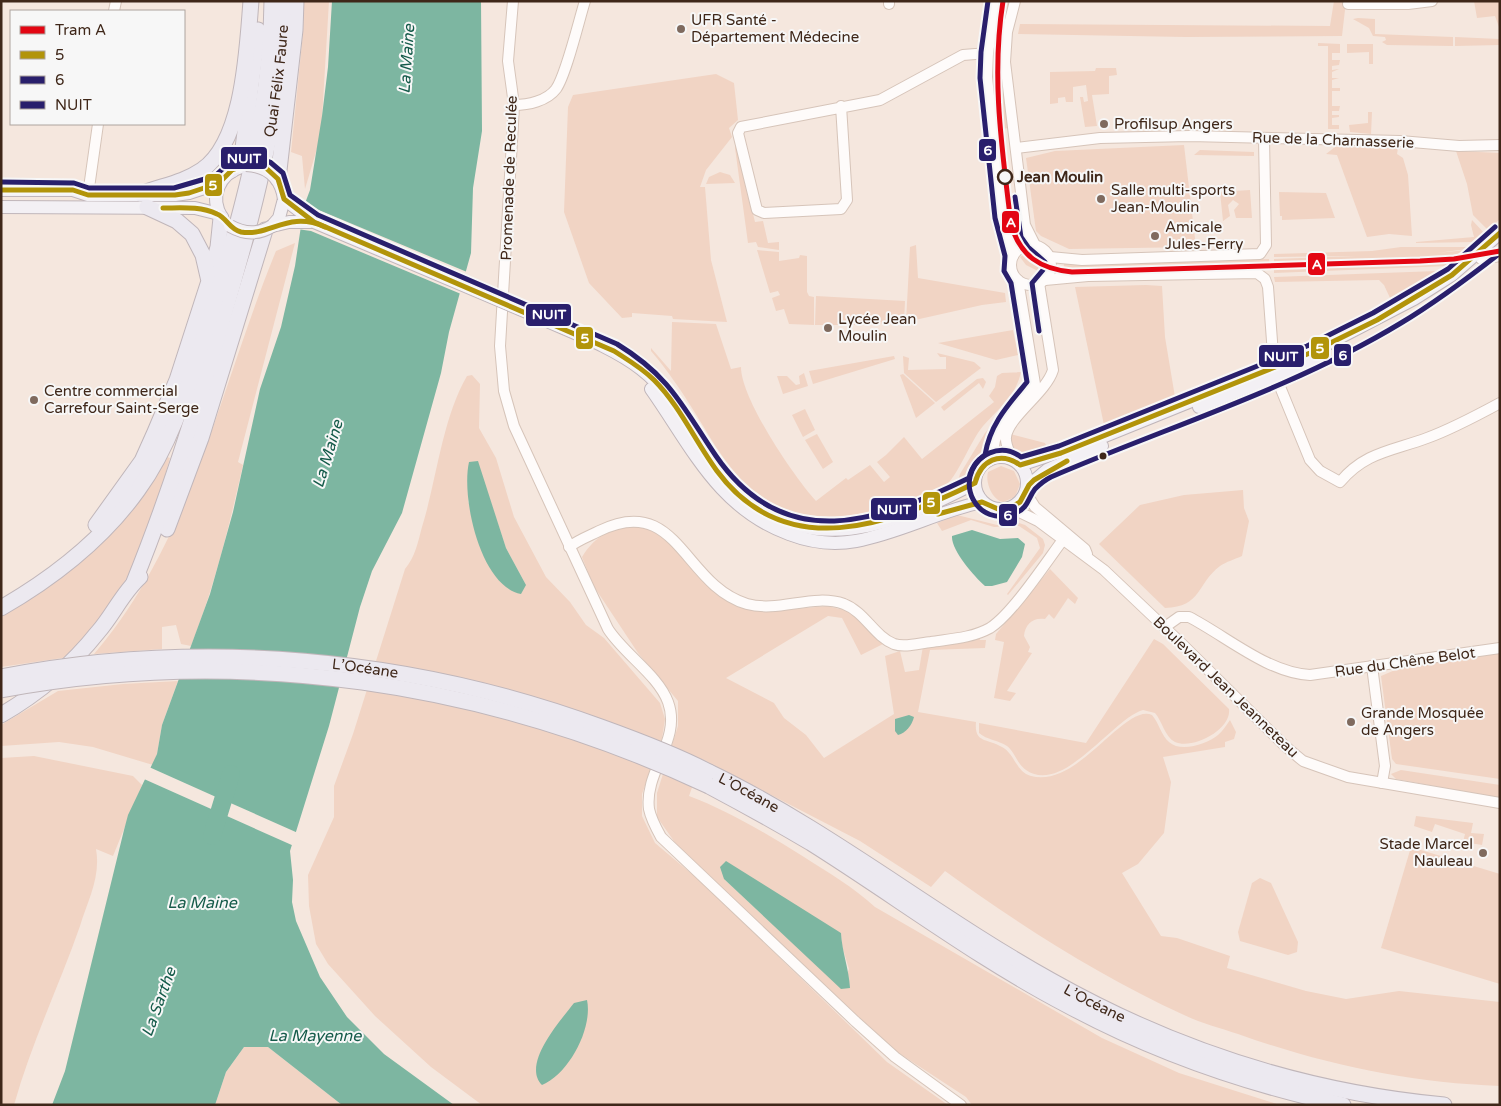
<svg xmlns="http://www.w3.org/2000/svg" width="1501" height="1106" viewBox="0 0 1501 1106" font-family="'Varela Round',sans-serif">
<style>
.green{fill:#f1d4c4;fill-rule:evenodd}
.water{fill:#7db6a1}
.pier{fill:#f5e7de}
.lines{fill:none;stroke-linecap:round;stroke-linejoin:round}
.river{stroke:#7db6a1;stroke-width:18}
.minor-casing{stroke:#d6c4b9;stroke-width:12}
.major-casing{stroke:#c0b6ba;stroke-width:14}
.highway-casing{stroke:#c0b6ba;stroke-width:17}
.minor{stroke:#fefbfa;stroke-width:10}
.major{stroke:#f3f0f4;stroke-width:12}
.highway{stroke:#ece9f0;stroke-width:15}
.major-bridge-casing{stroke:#c0b6ba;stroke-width:14;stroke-linecap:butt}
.highway-bridge-casing{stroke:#c0b6ba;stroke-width:17;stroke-linecap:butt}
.major-bridge{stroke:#f3f0f4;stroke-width:12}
.highway-bridge{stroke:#ece9f0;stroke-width:15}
.bus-1-casing{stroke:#f7f7f7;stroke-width:9}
.bus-2-casing{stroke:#f7f7f7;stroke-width:9}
.bus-3-casing{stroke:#f7f7f7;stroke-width:9}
.bus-1{stroke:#b2940a;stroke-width:5}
.bus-2{stroke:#291f6c;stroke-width:5}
.bus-3{stroke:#291f6c;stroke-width:5}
.tram-1-casing{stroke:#f7f7f7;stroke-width:9}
.tram-1{stroke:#e30613;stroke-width:5}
.poi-dot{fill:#7f6a5e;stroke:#f7f7f7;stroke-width:2}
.stop-dot{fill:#f7f7f7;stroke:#3f2719;stroke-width:2.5}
.bus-dot{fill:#3f2719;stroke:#f7f7f7;stroke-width:2}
.labels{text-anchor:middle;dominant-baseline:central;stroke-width:4;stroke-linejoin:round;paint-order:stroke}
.poi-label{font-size:15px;fill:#3f2719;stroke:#f7f7f7;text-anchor:start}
.street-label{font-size:15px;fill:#3f2719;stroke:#f7f7f7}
.stop-label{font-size:15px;font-weight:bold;fill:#3f2719;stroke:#f7f7f7;text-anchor:start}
.water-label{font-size:16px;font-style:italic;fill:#155b4a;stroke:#f7f7f7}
.line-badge{stroke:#f7f7f7;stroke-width:2}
.badge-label{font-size:14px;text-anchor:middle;font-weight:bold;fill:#fff}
</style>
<rect width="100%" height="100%" fill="#f5e7de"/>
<!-- green -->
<g class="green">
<polygon points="304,1 329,1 321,135 305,189 302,156 291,152 303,33"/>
<polygon points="999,1 1011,1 1008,128 997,130 991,78 993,38"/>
<polygon points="1334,1 1346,1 1342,36 1186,37 1018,34 1020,24 1330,26"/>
<polygon points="1474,1 1500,1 1500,45 1455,46 1455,37 1499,39 1499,27 1495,16 1477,18"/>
<polygon points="1358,18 1375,19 1375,34 1453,37 1453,46 1387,45 1382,42 1386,40 1385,37 1373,36 1369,28 1353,19"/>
<polygon points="1318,43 1340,44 1340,53 1332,53 1332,60 1340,60 1339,65 1332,66 1332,70 1339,69 1332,72 1332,78 1339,78 1332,80 1332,88 1340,88 1340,91 1332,91 1332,106 1340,106 1339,111 1332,111 1332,115 1339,115 1339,117 1332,118 1332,125 1339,125 1339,129 1328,129 1328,46 1318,46"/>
<polygon points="1347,44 1373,44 1373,64 1369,64 1369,52 1347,53"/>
<polygon points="1096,68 1116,68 1117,75 1109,76 1109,94 1092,95 1097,126 1085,127 1080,97 1083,97 1084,102 1088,101 1086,85 1073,87 1073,102 1066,102 1065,97 1058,98 1058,103 1050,104 1050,72 1095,71"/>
<polygon points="716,74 734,83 738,120 729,128 732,137 706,170 700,187 705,187 711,260 727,322 673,319 672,316 632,313 632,317 622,318 589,283 564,212 568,107 573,95"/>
<polygon points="1368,112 1372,112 1371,134 1350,132 1349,125 1368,123"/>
<polygon points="736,142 755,222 763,221 768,243 779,242 779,250 758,247 756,242 748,243 735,148"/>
<polygon points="1184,145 1196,247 1069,249 1041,236 1036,231 1026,158 1055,151"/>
<polygon points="1335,147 1398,148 1397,154 1403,158 1408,175 1412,236 1389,234 1367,237 1337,155 1326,154"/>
<polygon points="1200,150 1254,152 1254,156 1194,155"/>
<polygon points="1456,151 1500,153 1500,219 1488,230 1473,215 1467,184"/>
<polygon points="720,172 730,175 735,183 706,184 709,177"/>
<polygon points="1250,190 1252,218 1236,218 1234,210 1239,204 1233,200 1228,205 1230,216 1223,221 1220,192"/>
<polygon points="1279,192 1326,193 1335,218 1282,220 1282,216 1280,216"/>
<polygon points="1021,217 1026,240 1015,245 1005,219"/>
<polygon points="1472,220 1485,234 1475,242 1416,243 1416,242 1474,237 1471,225"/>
<path d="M295,243L238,462L243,465C229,527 214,588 191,646L181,644L176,625L162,627V649L94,654C192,540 220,387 276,251Z"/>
<polygon points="916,245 918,278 1005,293 1006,302 982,305 906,322 910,247"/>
<polygon points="1401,247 1470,247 1467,249 1437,253 1466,250 1452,262 1422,264 1451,262 1447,266 1274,273 1274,259 1356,256 1274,257 1274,254 1372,251"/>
<polygon points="757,250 779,252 779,261 799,258 800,255 807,256 807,292 809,296 814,297 814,325 789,324 784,309 776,311 772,298 780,295 778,291 770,293"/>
<polygon points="1034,251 1045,260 1042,273 1026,265 1020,257 1027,252"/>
<polygon points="1269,259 1270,268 1063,274 1064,264"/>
<polygon points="1437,271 1391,300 1384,285 1379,280 1275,282 1274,277"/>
<polygon points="1146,285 1162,286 1165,337 1175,397 1104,425 1075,287"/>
<polygon points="816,296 905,301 904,322 879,324 874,321 860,321 861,325 815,325"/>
<path d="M672,322L716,324L731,369L741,367C741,399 794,477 816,501L846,478L848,480L870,465L884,482L890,477L877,462L886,455L904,437L922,459L994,402L989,396L995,387L997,376L1002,373L1021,372C1016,396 998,409 983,426C971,440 957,478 944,487C931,495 912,500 898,504C848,520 798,526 754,491C729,471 713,442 697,416C683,393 668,371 651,351V348L671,371Z"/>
<polygon points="1013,330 1018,355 996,360 938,343"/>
<polygon points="937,353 974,362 981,368 936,402 904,373 903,356 909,358 908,370 946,369 946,357 940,357"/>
<polygon points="894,356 895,359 813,384 809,371"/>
<polygon points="804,373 808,386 783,394 777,376 787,376 796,385 800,384 799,376"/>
<polygon points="903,374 935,403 916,418 900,375"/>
<path d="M472,375L480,384L479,428L496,458L514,517L546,577L570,602L586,625L604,638L660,703L665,719L662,738L642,794V816L655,843L706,886L887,1062L948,1105H482L431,1067L375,1016L328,964L316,944L309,906L308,875L334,817V786L353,734L405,569C415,557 418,542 422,527C437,479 442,419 467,376ZM477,461L506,548L526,585L468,502Z"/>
<polygon points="983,378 986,382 983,389 979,383 944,411 941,407 977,379"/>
<polygon points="805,409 815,430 803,437 792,415"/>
<polygon points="995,422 997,424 985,453 959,486 958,481 960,474 985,433"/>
<polygon points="817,434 833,462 823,469 805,440"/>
<path d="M1010,434L1045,443L1049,452C1027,457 1012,463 1010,434Z"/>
<path d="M167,457L170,458C159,496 149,535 131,570C114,602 92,629 69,657L1,667V617C75,570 122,534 167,457Z"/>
<path d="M1001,466L1014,471L1020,484L1015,497L1003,502C992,500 985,482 988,472Z"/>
<path d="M1243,490L1244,508L1249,521L1242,556C1235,559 1226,562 1220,566C1197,583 1202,607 1165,608L1099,544L1140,505L1184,495Z"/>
<polygon points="957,515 997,525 1019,523 1025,525 1043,539 1045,545 1043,553 1008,595 1007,594 1040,548 1037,538 1019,526 994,527 971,520 942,531 937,523"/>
<path d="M641,525L652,530L668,541L713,591L743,607L774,611L827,606L848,611L860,619L883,644L861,655L842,618L828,616L726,678L774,703L784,718L806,735L824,758L894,714L885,656L900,651L905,672L919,670L923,646L979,636L980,640H986L985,648L930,650L918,712L976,722C974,744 988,738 1002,747C1015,754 1016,772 1031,776C1078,789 1124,703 1152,715C1159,723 1161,735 1169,742C1181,753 1207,744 1218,735C1223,731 1227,724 1230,720L1236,732L1234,739L1225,742V747L1163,757L1171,782L1164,833L1138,864L1122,873L1161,936L1177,938L1230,956L1227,968L1306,991L1346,999L1399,991L1500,1002V1086C1410,1083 1322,1064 1238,1034C1220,1028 1201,1023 1184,1015C1099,976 1021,926 945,871L931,887L860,841L702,759L689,796C729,811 767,834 804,857C829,873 853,887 875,907L1102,1038L1179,1073L1280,1105H972L966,1097L888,1046L676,844L657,817V793L678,726V701L638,653L593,585L582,557C597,533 613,528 641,525ZM724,879L841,933L842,946L849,969L841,988Z"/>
<path d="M1050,569L1078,598L1075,604L1068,598L1054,619L1049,614L1045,619C1033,617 1025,624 1024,636L1030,647L1028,652L1032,653L1007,691L1016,693L1010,701L994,698L1004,642L995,640L996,634Z"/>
<path d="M1154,639L1163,644L1229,709C1232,729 1193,750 1175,742C1165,737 1162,721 1155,713L1143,710C1112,719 1063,796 1026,770C1017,764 1015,752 1007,746C998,740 987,740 979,733V723L1086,743Z"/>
<polygon points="1500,652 1500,779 1396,764 1392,759 1381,676 1402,667"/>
<polygon points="178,681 162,725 157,754 153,765 93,747 59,742 1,746 1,725 58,691 123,684"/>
<path d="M34,756L133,776L142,785L113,856L96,849C101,877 88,900 80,926C59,986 31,1044 14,1105H1V758Z"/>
<polygon points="1401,770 1500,785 1500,798 1396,779 1391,774"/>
<polygon points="1416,816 1473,823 1471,833 1484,834 1482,845 1463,842 1465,834 1435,824 1432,832 1414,826"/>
<polygon points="1411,847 1500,874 1500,984 1381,948"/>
<polygon points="1260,878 1271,883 1298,942 1297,952 1288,955 1240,941 1238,932 1252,883"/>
<polygon points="244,1047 268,1047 342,1105 215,1105 226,1072"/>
</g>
<!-- water -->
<g class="water">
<polygon points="332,1 481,1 482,131 473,188 471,253 449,332 441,373 402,513 372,571 360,607 329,726 290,851 293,880 292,902 296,921 320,977 347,1017 384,1054 454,1105 342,1105 268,1047 244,1047 226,1072 215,1105 52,1105 65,1071 124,830 128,815 157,754 162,725 210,594 233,512 260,389 281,327 295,266 304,206 310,190 322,116 328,67"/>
<path d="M478,461L506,548L526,585L521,594C480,586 461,497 469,462Z"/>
<path d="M972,530L1000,539L1018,538L1025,544L1022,557L1007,582L992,586H985C974,576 951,550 952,536Z"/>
<path d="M909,715L914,717C912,725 906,733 898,735L895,731V719Z"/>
<path d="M726,861L841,933C842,952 849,969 850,988L841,989L724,879L720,867Z"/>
<path d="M587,1000C593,1028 569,1074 542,1085C521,1064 561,1020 574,1003Z"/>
</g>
<!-- pier -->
<g class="pier">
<polygon points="303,201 314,208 467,272 461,294 311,231 297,229"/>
<polygon points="149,767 225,801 221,812 226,801 298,833 294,846 144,779"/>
</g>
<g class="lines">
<!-- river -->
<polyline class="river" points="212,836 231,774"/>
<!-- minor casing -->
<g class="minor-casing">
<g id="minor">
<path d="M513,1L508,61L514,105L513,124L500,346L504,391L514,426L608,629C624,654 658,675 668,702C682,740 644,771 649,809C651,819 656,828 661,837L856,1022L895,1057L961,1105"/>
<polyline points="889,1 889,4"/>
<polyline points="996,1 988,53 987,77 1002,217 1013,256"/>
<polyline points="1015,1 1007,32 1005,62 1025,225 1035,245"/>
<polyline points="1348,4 1408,4 1432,1"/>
<polyline points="114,11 116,1"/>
<path d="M514,105C528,105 547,101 556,89C566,75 579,20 585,1"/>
<polyline points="841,106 847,200 841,209 764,213 757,210 738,133 741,127 880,100 963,55 988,53"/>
<polyline points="1016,148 1100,138 1190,136 1400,141 1459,146 1500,145"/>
<polyline points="88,195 98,124"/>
<circle cx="1031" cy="265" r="20"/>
<polyline points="1050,257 1082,260 1260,254 1266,245 1264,138"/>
<polyline points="1481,259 1500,256"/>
<polyline points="1045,280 1088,276 1257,273 1265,279 1268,287 1274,368"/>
<path d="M1276,377L1310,460L1320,471L1340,482C1365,452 1392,451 1427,438C1452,429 1476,416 1500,403"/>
<polyline points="992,459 995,440 1003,423 1035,384 1018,280"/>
<path d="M1012,459C1010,453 1005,444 1006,437C1008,417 1046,393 1053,370L1039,283"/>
<polyline points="1026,493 1035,507 1085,549 1087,554"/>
<polyline points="1011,508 1038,521 1104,570 1181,643 1285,746 1303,761 1348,777 1500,803"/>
<path d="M569,547C578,540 589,536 599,531C678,492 683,585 747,604C779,613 813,593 844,604C865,612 874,636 894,644C905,648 920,643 931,642C951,639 972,638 990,628C1012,614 1045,564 1062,541"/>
<path d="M1165,627L1179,617H1189C1226,636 1268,673 1310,675L1500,648"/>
<polyline points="1372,666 1385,766 1382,783"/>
</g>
</g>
<!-- major casing -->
<g class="major-casing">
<g id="major">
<polyline points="1,190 73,190 88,195 175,195 189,193 219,183"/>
<polyline points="1,207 195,208 219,214"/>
<path d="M222,218C209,197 219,174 241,167"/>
<polyline points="272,226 279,218 284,199 314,222"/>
<polyline points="272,226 289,222 314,222"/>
<path d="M529,313C565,330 610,345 641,369C675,395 694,438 718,472C729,487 744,500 760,510C832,553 907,518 975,483"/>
<path d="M651,389C692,447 718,508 789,534C810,542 834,545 856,541C899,533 939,511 982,502"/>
<polyline points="1199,407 1322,357"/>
<circle cx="1001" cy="483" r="26"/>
<polyline points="1020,465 1095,440 1310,353 1414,299 1452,275 1500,233"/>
<polyline points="1028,486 1047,470 1102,446"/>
</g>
</g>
<!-- highway casing -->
<g class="highway-casing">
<g id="highway">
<polyline points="232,170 243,148 258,30"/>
<polyline points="278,179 295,30 296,1"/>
<path d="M141,194C161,186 183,183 202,170C244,141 247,49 251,1"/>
<polyline points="210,277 218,247 221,218"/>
<polyline points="96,525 142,461 155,432 177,380 209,281 203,255 192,234 177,221 147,207"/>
<polyline points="167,529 201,438 265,230"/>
<path id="s1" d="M134,582C168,498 194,415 220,328C252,221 281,114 284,1"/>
<path d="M1,608C53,578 103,539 138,490C173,442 189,383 207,327C240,221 271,113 272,1"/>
<path d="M1,715C39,693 71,666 98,632C113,615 123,592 140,577"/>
<path id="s2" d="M709,772C830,830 935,916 1052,981C1173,1049 1305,1092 1444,1105"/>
<path d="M709,786C743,804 777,823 811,843C897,897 977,958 1067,1005C1154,1052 1246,1084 1343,1105"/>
</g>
</g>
<!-- minor -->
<use href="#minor" class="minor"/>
<!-- major -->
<use href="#major" class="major"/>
<!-- highway -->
<use href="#highway" class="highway"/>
<!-- major-bridge casing -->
<g class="major-bridge-casing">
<g id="major-bridge">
<path d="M246,165C268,166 281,177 284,199"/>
<polyline points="314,222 529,313"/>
<path d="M230,226C244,234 258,235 272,226"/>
</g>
</g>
<!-- highway-bridge casing -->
<g class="highway-bridge-casing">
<g id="highway-bridge">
<path id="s3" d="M1,677C200,638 411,657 601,727C637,740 675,754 709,772"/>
<path d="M1,690C243,645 487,682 709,786"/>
</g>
</g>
<!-- major-bridge -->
<use href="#major-bridge" class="major-bridge"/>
<!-- highway-bridge -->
<use href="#highway-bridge" class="highway-bridge"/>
<!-- bus-1 casing -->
<g class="bus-1-casing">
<g id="bus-1">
<path d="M1,190H73L88,195H175L189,193L219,183L232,170L246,165H257L266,168L278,179L284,199L314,222L614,351C628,360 642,368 654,380C680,406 695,441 717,471C786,564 889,525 975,483C981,460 1000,451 1020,465L1061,453L1310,353L1377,320L1452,275L1500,233"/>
<path d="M163,208C181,208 200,206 217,214C227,218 229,229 241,232C270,237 288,210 325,227"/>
<polyline points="938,514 982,502 998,509 1010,508 1020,502 1029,485 1034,480 1067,461"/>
</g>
</g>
<!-- bus-2 casing -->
<g class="bus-2-casing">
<g id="bus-2">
<path d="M988,1L981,52L980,78L995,218L1005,256L1004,271L1011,283L1027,382C1008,405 990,424 985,455C951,479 977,530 1016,513C1028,508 1028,498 1035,489C1040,484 1045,480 1051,477C1167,427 1292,389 1401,323C1436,302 1468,278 1500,253"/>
<polyline points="1015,197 1021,237 1028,247 1045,262 1043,270 1032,283 1039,331"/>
</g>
</g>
<!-- bus-3 casing -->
<g class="bus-3-casing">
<path id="bus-3" d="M1,182L74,183L89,188H174L215,176L229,163L244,158H258L270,162L283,173L290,195L318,215L617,344C671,377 682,406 716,456C785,556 878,522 969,478C975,454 1001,442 1021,457L1059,446L1307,346L1373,313L1448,269L1495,227"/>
</g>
<!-- bus-1 -->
<use href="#bus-1" class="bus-1"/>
<!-- bus-2 -->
<use href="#bus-2" class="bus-2"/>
<!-- bus-3 -->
<use href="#bus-3" class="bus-3"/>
<!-- tram-1 casing -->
<g class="tram-1-casing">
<path id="tram-1" d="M1003,1C991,77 1002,149 1011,224C1020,256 1040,269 1072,272L1420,261L1454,259L1500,251"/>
</g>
<!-- tram-1 -->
<use href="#tram-1" class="tram-1"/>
</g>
<!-- markers -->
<g class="poi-dot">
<circle cx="681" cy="29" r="5"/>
<circle cx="1104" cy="124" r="5"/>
<circle cx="1101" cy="199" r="5"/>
<circle cx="1155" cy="236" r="5"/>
<circle cx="828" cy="328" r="5"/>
<circle cx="34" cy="400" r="5"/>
<circle cx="1351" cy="722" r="5"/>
<circle cx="1483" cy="853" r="5"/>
</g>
<circle class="stop-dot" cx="1005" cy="177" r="7"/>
<circle class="bus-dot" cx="1103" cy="456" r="4.5"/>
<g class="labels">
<!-- poi labels -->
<g class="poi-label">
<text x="691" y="20">UFR Santé -<tspan x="691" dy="17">Département Médecine</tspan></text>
<text x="1114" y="124">Profilsup Angers</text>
<text x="1111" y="190">Salle multi-sports<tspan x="1111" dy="17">Jean-Moulin</tspan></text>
<text x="1165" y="227">Amicale<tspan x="1165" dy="17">Jules-Ferry</tspan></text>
<text x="838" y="319">Lycée Jean<tspan x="838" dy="17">Moulin</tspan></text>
<text x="44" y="391">Centre commercial<tspan x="44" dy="17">Carrefour Saint-Serge</tspan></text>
<text x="1361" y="713">Grande Mosquée<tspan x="1361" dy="17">de Angers</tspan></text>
<text x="1473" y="844" text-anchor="end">Stade Marcel<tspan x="1473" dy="17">Nauleau</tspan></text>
</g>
<!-- street labels -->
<g class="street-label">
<text stroke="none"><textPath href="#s1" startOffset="522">Quai Félix Faure</textPath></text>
<text transform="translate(1333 140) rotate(2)">Rue de la Charnasserie</text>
<text transform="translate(509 178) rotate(-88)">Promenade de Reculée</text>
<text transform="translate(1405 662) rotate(-8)">Rue du Chêne Belot</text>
<text stroke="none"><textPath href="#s3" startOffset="366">L’Océane</textPath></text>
<text transform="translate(1226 687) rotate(44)">Boulevard Jean Jeanneteau</text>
<text stroke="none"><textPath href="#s2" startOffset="45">L’Océane</textPath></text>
<text stroke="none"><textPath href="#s2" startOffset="450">L’Océane</textPath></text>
</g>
<!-- stop labels -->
<g class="stop-label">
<text x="1017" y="177">Jean Moulin</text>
</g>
<!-- water labels -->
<g class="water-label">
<text transform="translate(407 59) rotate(-86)">La Maine</text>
<text transform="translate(328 454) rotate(-73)">La Maine</text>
<text x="202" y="903">La Maine</text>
<text transform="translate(159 1002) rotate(-70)">La Sarthe</text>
<text x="315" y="1036">La Mayenne</text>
</g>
</g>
<g class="line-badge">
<rect x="978" y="138" width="19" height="24" rx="5" fill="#291f6c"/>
<rect x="220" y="146" width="48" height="24" rx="5" fill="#291f6c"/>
<rect x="204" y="173" width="19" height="24" rx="5" fill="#b2940a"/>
<rect x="1001" y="210" width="19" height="24" rx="5" fill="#e30613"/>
<rect x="1307" y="252" width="19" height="24" rx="5" fill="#e30613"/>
<rect x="525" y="303" width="47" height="24" rx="5" fill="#291f6c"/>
<rect x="575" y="326" width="19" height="24" rx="5" fill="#b2940a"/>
<rect x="1310" y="336" width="20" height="24" rx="5" fill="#b2940a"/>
<rect x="1333" y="343" width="19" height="24" rx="5" fill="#291f6c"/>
<rect x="1258" y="344" width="47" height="24" rx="5" fill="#291f6c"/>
<rect x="922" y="491" width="19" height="24" rx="5" fill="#b2940a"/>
<rect x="870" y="497" width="48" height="24" rx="5" fill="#291f6c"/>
<rect x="998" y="503" width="20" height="24" rx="5" fill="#291f6c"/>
</g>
<g class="badge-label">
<text x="988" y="155">6</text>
<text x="244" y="163">NUIT</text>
<text x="213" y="190">5</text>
<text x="1011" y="227">A</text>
<text x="1317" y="269">A</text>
<text x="549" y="319">NUIT</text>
<text x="585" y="343">5</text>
<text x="1320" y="353">5</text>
<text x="1343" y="360">6</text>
<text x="1281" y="361">NUIT</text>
<text x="931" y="507">5</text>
<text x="894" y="514">NUIT</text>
<text x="1008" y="520">6</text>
</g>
<!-- border -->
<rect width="1501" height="1106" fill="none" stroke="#3f2719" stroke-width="5"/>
<!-- legend -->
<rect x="10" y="10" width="175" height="115" fill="#f7f7f7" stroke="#ada49e"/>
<rect x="20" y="26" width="25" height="8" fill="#e30613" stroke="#ada49e"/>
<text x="55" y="35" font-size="15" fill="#3f2719">Tram A</text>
<rect x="20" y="51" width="25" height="8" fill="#b2940a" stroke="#ada49e"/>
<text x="55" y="60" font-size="15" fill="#3f2719">5</text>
<rect x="20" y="76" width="25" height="8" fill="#291f6c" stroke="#ada49e"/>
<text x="55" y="85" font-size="15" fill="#3f2719">6</text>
<rect x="20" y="101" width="25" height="8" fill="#291f6c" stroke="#ada49e"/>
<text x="55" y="110" font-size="15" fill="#3f2719">NUIT</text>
</svg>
